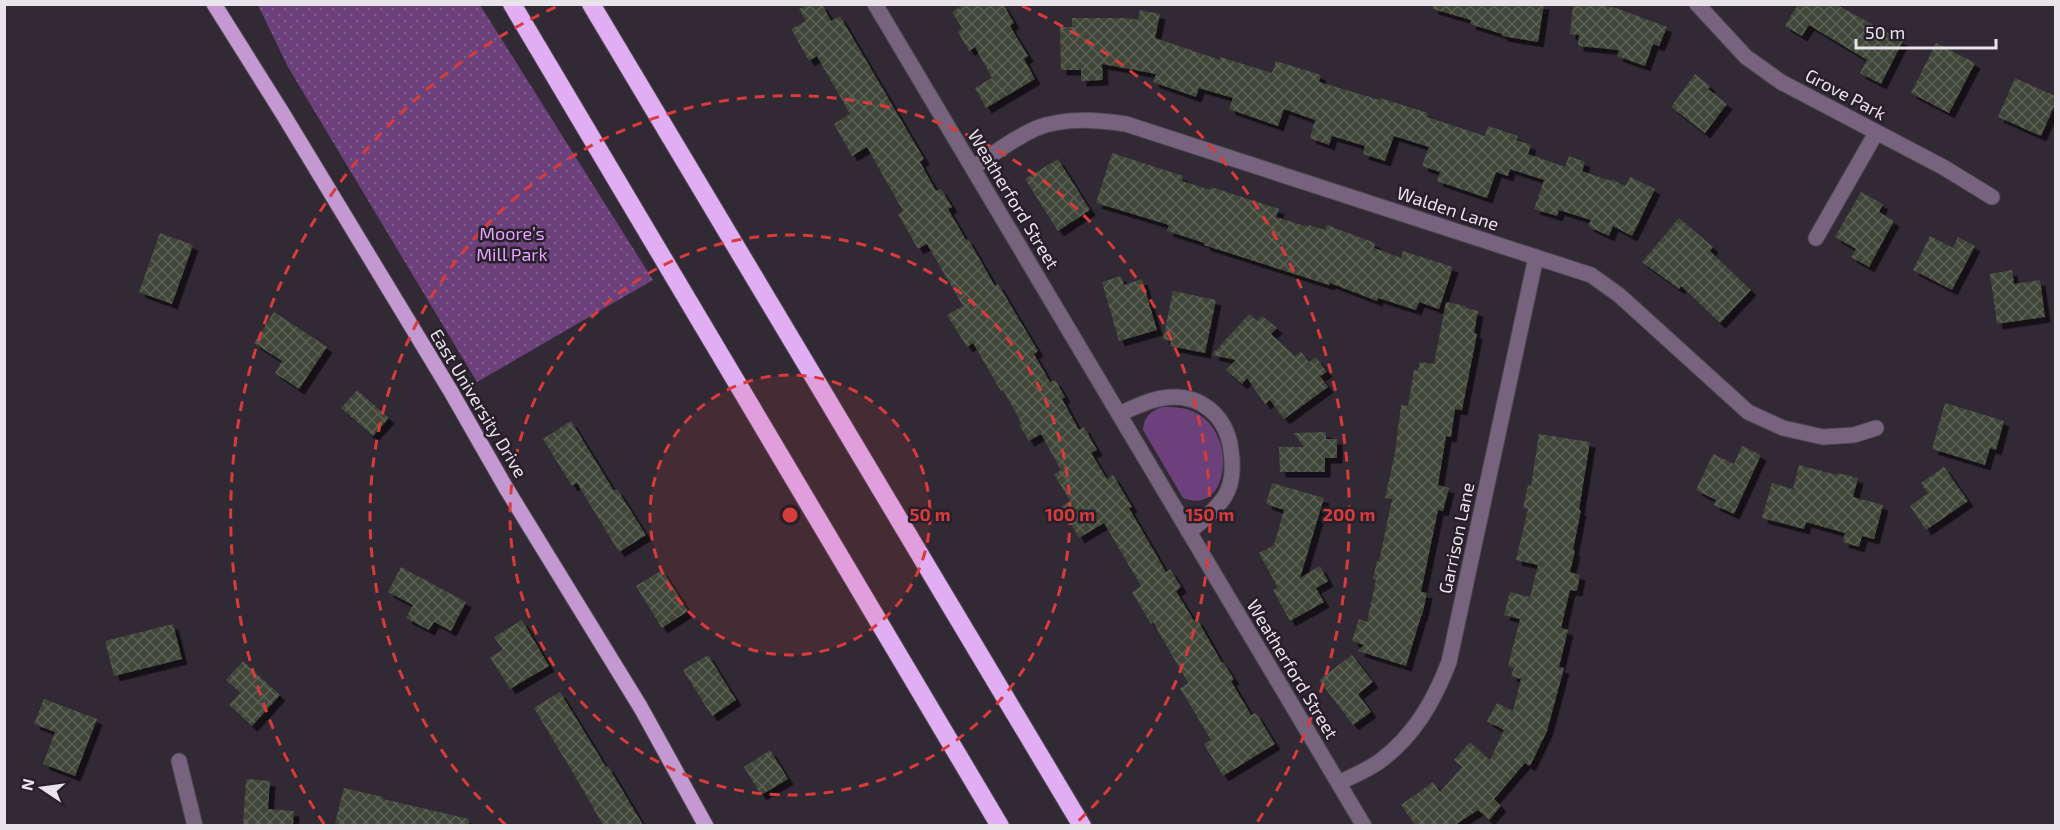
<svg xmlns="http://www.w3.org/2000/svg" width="2060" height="830" viewBox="0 0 2060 830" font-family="'Exo 2',sans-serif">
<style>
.green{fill:#6c417b}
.park{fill:url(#park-dots)}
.building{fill:url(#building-cross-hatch);filter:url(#shadow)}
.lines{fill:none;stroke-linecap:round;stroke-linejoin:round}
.minor-casing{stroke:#4e4751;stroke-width:17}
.major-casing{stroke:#4e4751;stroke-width:17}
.highway-casing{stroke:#4e4751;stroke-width:20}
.minor{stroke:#78637f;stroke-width:15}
.major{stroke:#c499d2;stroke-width:15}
.highway{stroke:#e2aef3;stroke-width:18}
.ring{fill:none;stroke:#d83b3b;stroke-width:3;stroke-dasharray:10 8}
.labels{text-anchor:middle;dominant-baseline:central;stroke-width:5;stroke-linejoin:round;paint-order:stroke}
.street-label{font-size:18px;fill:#e9e3ea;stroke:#271f2a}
.park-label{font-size:18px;fill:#e6a4fd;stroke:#271f2a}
.centre{fill:#d83b3b;stroke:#271f2a;stroke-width:3}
.ring-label{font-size:18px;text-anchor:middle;font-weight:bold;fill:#d83b3b;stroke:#271f2a;stroke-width:5;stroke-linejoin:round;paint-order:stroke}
</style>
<defs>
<pattern id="park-dots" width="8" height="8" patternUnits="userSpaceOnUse" patternTransform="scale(1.5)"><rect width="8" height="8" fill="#6c417b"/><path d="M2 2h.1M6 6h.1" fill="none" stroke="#815c8e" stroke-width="1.8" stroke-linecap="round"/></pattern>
<pattern id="building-cross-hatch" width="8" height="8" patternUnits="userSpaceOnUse" patternTransform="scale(1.5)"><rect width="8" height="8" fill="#404639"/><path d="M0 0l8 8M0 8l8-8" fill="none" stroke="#5c6156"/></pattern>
<filter id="shadow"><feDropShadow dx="5.5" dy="5.5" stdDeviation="0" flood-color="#0009"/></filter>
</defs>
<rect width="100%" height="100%" fill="#312934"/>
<!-- green -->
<path class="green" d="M1162,407C1173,407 1184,407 1194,412C1239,432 1229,517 1183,498L1143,430C1144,416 1150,412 1162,407Z"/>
<!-- park -->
<polygon class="park" points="258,5 480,5 653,280 477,382 288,67"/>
<!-- building -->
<g class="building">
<polygon points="808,4 822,4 831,21 840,16 914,142 924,159 920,162 936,191 941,189 952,207 948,209 966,240 968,239 995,286 998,284 1038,351 1034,354 1050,382 1055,380 1065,397 1062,399 1079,430 1084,427 1097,450 1091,453 1107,479 1113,475 1132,507 1129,508 1166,572 1170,569 1181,587 1176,591 1194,621 1197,619 1222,663 1223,662 1234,679 1231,681 1251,715 1256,713 1275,744 1223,776 1204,744 1211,740 1180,688 1188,683 1153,622 1151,624 1132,592 1141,586 1104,523 1079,538 1061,507 1070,501 1054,474 1061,470 1041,434 1029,441 1019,425 1022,424 1003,390 1001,391 973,343 967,347 947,315 963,306 927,244 918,249 898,214 903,211 867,147 852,156 834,124 850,114 817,56 809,61 791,29 806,21 799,9"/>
<polygon points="964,4 1003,4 1014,23 1010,26 1028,56 1024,59 1035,79 986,108 975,88 992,78 975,47 969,51 958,32 962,28 952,12"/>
<polygon points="1433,4 1544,4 1538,42 1502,36 1502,34 1470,24 1471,20 1433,9"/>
<polygon points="1573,4 1594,4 1616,8 1667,27 1659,46 1653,44 1645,66 1617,56 1619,50 1578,46 1579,35 1570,34"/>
<polygon points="1798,4 1835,4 1903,41 1881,84 1860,73 1867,60 1809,25 1802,36 1785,26"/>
<polygon points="1140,10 1160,14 1155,38 1220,60 1220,57 1272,73 1276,61 1321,75 1319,82 1380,100 1380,98 1428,113 1427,117 1485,136 1488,126 1518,136 1516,140 1531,145 1528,154 1565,167 1569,156 1585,162 1582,171 1611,181 1612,179 1625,186 1630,177 1655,189 1632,236 1613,226 1609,236 1588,226 1591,220 1559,210 1557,216 1534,209 1544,180 1510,169 1508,176 1496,172 1487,198 1437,181 1440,172 1422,166 1429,147 1394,136 1385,161 1363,154 1365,146 1332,136 1329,145 1310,138 1315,120 1284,109 1278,126 1229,109 1233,98 1199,88 1196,97 1153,82 1156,74 1102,64 1103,80 1081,81 1081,70 1061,70 1060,27 1072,27 1072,18 1126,18 1138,20"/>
<polygon points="1936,43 1975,63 1949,113 1911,93"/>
<polygon points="1695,74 1710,86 1708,89 1727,104 1705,133 1671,107"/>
<polygon points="2015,78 2055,96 2055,104 2041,136 1998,117"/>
<polygon points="1112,153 1183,176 1182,181 1210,190 1211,187 1279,209 1276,217 1308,227 1309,225 1325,230 1327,225 1375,243 1374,248 1401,258 1403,251 1453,267 1439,309 1419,302 1416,310 1378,298 1377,301 1330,283 1329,285 1204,245 1205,243 1167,231 1169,225 1096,203"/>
<polygon points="1058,159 1090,210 1058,231 1025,179"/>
<polygon points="1861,192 1883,204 1879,212 1894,221 1869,267 1851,257 1856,249 1835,237"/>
<polygon points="1679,218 1713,247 1710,251 1751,290 1720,323 1681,286 1679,289 1642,262"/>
<polygon points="160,233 193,245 172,304 139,292"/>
<polygon points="1930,236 1953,248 1958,237 1975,246 1952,290 1913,270"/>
<polygon points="2012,270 2014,284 2040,280 2045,317 1997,324 1990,274"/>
<polygon points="1121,276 1124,285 1142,279 1157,330 1119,341 1102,282"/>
<polygon points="1173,291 1216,300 1205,353 1170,346 1171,341 1163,339"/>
<polygon points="1446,302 1466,306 1466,308 1478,311 1474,333 1477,334 1462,410 1455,409 1451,437 1446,436 1438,485 1449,488 1443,511 1438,510 1421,592 1427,593 1422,616 1421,616 1406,666 1358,651 1364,645 1352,641 1359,619 1367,622 1376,580 1373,579 1377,561 1379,562 1392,499 1385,498 1395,453 1401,405 1408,406 1414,370 1418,371 1420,362 1434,364"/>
<polygon points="274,312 327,347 299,389 275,373 282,361 254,343"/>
<polygon points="1249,314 1257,321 1262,316 1277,328 1271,334 1295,356 1301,352 1309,362 1316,357 1327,372 1320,376 1328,387 1284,419 1270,400 1265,404 1247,378 1242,384 1226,370 1236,360 1212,355"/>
<polygon points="357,390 389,418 373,436 341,408"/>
<polygon points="1945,403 2004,421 1996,450 1990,448 1985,465 1932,449"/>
<polygon points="571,421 614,491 617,489 646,535 619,552 577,483 572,486 543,439"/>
<polygon points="1326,432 1326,439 1337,439 1337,458 1325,458 1325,472 1280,472 1279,447 1304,447 1294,433"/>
<polygon points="1539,434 1590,442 1579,510 1581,510 1573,550 1575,551 1570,572 1580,575 1577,591 1570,590 1561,628 1568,630 1559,667 1564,668 1547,731 1530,766 1525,763 1494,799 1501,806 1489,820 1478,810 1455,825 1415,825 1401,805 1433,782 1440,792 1462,767 1454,760 1470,742 1490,760 1504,730 1487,721 1497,703 1513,711 1521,679 1511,676 1514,668 1508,666 1520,619 1504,615 1510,592 1530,597 1538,565 1516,560 1528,509 1523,508 1528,485 1531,486"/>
<polygon points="1742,446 1761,455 1734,514 1714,505 1716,500 1696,490 1713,454 1734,464"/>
<polygon points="1799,465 1837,475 1838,473 1858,478 1853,497 1883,505 1874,539 1862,536 1859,547 1843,542 1845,533 1806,522 1804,529 1762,518 1772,483 1793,489"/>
<polygon points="1944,467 1968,501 1926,530 1910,506 1928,493 1921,483"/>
<polygon points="1272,483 1324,498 1300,578 1320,566 1328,581 1316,588 1324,602 1290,621 1273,590 1278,588 1259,553 1274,545 1284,510 1266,504"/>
<polygon points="401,567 466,602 451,631 434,622 429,630 406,618 413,605 388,592"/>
<polygon points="662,570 688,611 662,628 636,586"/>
<polygon points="522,620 549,666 510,689 490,657 503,650 494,637"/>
<polygon points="173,624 182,659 114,676 105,641"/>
<polygon points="708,655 736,700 712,716 683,670"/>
<polygon points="1352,655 1373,682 1358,694 1371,712 1353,725 1319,680"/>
<polygon points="243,661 280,695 252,726 229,705 240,693 226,680"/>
<polygon points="560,692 606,767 608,766 643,825 603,825 579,783 534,708"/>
<polygon points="44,699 97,719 75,776 43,764 55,732 34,724"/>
<polygon points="770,750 788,779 761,795 744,767"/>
<polygon points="246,779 270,781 268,809 294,811 293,825 243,825"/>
<polygon points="344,788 383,797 383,799 469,819 469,825 345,825 335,823"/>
</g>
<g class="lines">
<!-- minor casing -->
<g class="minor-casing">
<g id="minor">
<polyline points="875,4 1364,826"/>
<polyline points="1697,4 1746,57 1781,82 1943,167 1992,197"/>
<path d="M973,168C993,154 1014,138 1037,128C1065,117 1097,120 1126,124L1591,275L1619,295L1748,412L1783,428L1823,437L1854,435L1876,428"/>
<polyline points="1816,238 1876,133"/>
<path d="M1119,414C1133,408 1148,400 1163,398C1199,392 1227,415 1231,451C1233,465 1233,483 1225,496C1216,510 1202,521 1189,532"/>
<polyline points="179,761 195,826"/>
<path d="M1339,783C1352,776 1368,770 1380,761C1414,736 1434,701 1449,662L1536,257"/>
</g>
</g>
<!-- major casing -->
<g class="major-casing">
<polyline id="major" points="214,4 283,114 450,390 506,488 641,708 706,826"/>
</g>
<!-- highway casing -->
<g class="highway-casing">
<g id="highway">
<polyline points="512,4 1000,826"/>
<polyline points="591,4 1082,826"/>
</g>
</g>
<!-- minor -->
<use href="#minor" class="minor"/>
<!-- major -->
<use href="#major" class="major"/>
<!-- highway -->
<use href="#highway" class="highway"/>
</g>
<!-- distance rings -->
<circle cx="790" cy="515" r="140" fill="#d83b3b" fill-opacity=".12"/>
<g class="ring">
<circle cx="790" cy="515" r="140"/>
<circle cx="790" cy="515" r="280"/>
<path d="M506 825A420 420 0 1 1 1074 825"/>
<path d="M324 824A559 559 0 0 1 558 6M1022 6A559 559 0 0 1 1256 824"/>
</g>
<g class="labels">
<!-- street labels -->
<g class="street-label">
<text transform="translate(1846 94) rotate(28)">Grove Park</text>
<text transform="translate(1014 199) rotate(59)">Weatherford Street</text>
<text transform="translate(1448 208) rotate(18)">Walden Lane</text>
<text transform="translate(479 403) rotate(59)">East University Drive</text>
<text transform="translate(1456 538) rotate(-78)">Garrison Lane</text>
<text transform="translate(1293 669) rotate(59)">Weatherford Street</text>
</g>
<!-- park labels -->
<g class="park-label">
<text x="512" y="233">Moore’s<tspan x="512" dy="21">Mill Park</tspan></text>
</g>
</g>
<circle cx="790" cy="515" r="9" class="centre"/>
<g class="ring-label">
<text x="930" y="521">50 m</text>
<text x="1070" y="521">100 m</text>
<text x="1210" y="521">150 m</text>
<text x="1349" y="521">200 m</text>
</g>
<!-- border -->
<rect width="2060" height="830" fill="none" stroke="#e9e3ea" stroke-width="12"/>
<!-- north arrow -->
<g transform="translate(42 788) rotate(283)" stroke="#271f2a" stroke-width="4.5" paint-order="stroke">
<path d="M0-4.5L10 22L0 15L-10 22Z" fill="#e9e3ea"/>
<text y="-9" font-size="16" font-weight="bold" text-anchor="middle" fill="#e9e3ea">N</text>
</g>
<!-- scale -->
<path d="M1856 39v9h140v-9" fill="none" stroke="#e9e3ea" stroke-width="3"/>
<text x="1865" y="39" font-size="18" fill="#e9e3ea" stroke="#271f2a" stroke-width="4.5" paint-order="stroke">50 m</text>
</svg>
